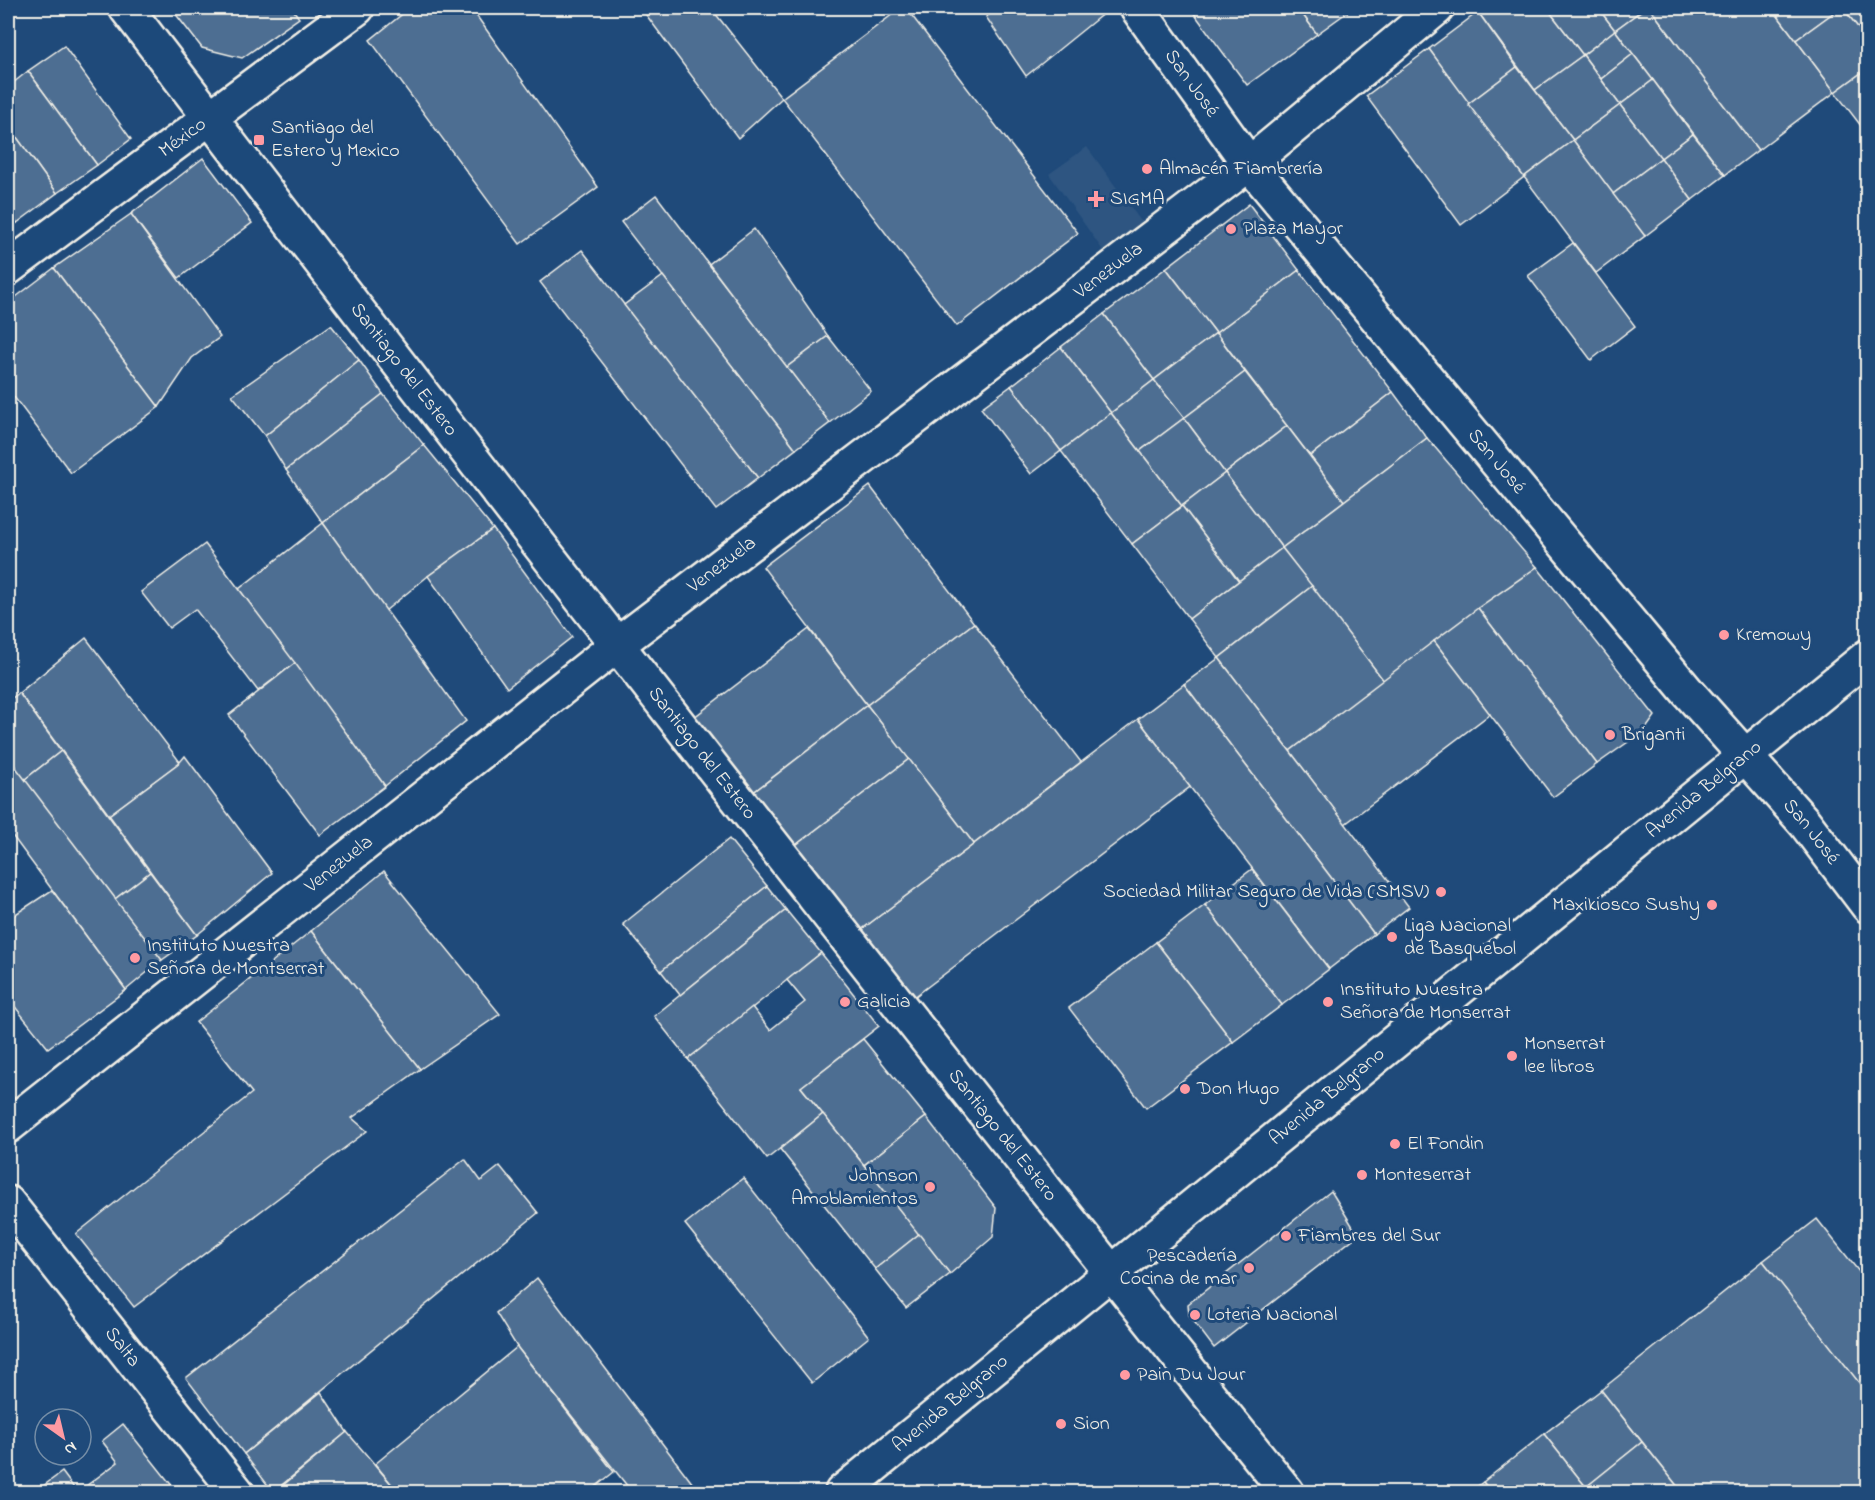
<svg xmlns="http://www.w3.org/2000/svg" width="1875" height="1500" viewBox="0 0 1875 1500" font-family="'Indie Flower',sans-serif">
<style>
.built{fill:#2d5581}
.building{fill:#4d6e92;stroke:#f4f1e8;stroke-width:1.5}
.lines{fill:none;stroke-linecap:round;stroke-linejoin:round}
.street-casing{stroke:#f4f1e8;stroke-width:38}
.secondary-casing{stroke:#f4f1e8;stroke-width:38}
.street{stroke:#1f4a7a;stroke-width:33}
.secondary{stroke:#1f4a7a;stroke-width:33}
.poi-dot{fill:#ff9aa2;stroke:#1f4a7a;stroke-width:2}
.labels{text-anchor:middle;dominant-baseline:central;stroke-width:6;stroke-linejoin:round;paint-order:stroke}
.street-label{font-size:20px;fill:#f4f1e8;stroke:#1f4a7a}
.poi-label{font-size:20px;fill:#f4f1e8;stroke:#1f4a7a;text-anchor:start}
</style>
<rect width="100%" height="100%" fill="#1f4a7a"/>
<filter id="ink" filterUnits="userSpaceOnUse"><feTurbulence type="fractalNoise" baseFrequency=".0167" numOctaves="2"/><feDisplacementMap in="SourceGraphic" scale="12" xChannelSelector="R" yChannelSelector="G"/><feConvolveMatrix kernelMatrix="1 2 1 2 8 2 1 2 1" color-interpolation-filters="sRGB"/></filter>
<g filter="url(#ink)">
<!-- built -->
<polygon class="built" points="1087,147 1143,224 1104,252 1049,174"/>
<!-- building -->
<g class="building">
<polygon points="171,8 292,8 299,18 242,58 202,48"/>
<polygon points="410,8 471,8 598,187 520,244 370,40"/>
<polygon points="641,8 711,8 782,98 738,138"/>
<polygon points="901,8 906,8 1078,233 957,326 782,98"/>
<polygon points="998,8 1100,8 1104,13 1026,76 986,17"/>
<polygon points="1190,8 1298,8 1317,34 1247,85"/>
<polygon points="1298,8 1353,8 1317,34"/>
<polygon points="1480,8 1547,8 1583,55 1535,90 1478,12"/>
<polygon points="1547,8 1598,8 1615,30 1583,55"/>
<polygon points="1598,8 1645,8 1615,30"/>
<polygon points="1645,8 1650,8 1758,150 1725,175 1615,30"/>
<polygon points="1650,8 1772,8 1835,92 1758,150"/>
<polygon points="1772,8 1840,8 1796,40"/>
<polygon points="1840,8 1843,8 1868,40 1868,68 1835,92 1796,40"/>
<polygon points="1843,8 1868,8 1868,40"/>
<polygon points="1478,12 1517,67 1468,104 1429,49"/>
<polygon points="1615,30 1633,54 1601,79 1583,55"/>
<polygon points="64,46 131,139 97,165 28,71"/>
<polygon points="1429,49 1524,177 1461,225 1366,96"/>
<polygon points="1633,54 1653,80 1620,105 1601,79"/>
<polygon points="1583,55 1620,105 1573,140 1535,90"/>
<polygon points="1517,67 1573,140 1524,177 1468,104"/>
<polygon points="1868,68 1868,135 1835,92"/>
<polygon points="28,71 97,165 57,193 8,125 8,87"/>
<polygon points="1653,80 1693,134 1661,158 1620,105"/>
<polygon points="1620,105 1661,158 1613,194 1573,140"/>
<polygon points="8,125 57,193 17,223 8,210"/>
<polygon points="1693,134 1725,175 1692,200 1661,158"/>
<polygon points="1573,140 1645,236 1596,273 1524,177"/>
<polygon points="203,158 252,223 179,278 131,214"/>
<polygon points="1661,158 1692,200 1645,236 1613,194"/>
<polygon points="656,195 830,423 796,449 621,222"/>
<polygon points="1249,204 1299,270 1216,333 1166,268"/>
<polygon points="8,210 17,223 8,230"/>
<polygon points="131,214 220,337 192,358 159,407 54,268"/>
<polygon points="754,229 828,336 787,367 709,264"/>
<polygon points="1573,243 1635,326 1591,360 1528,276"/>
<polygon points="582,250 758,478 716,510 540,282"/>
<polygon points="54,268 159,407 71,473 8,389 8,303"/>
<polygon points="1166,268 1216,333 1154,380 1104,314"/>
<polygon points="1299,270 1393,392 1310,456 1216,333"/>
<polygon points="663,276 796,449 758,478 624,305"/>
<polygon points="1104,314 1154,380 1111,413 1061,347"/>
<polygon points="331,325 359,360 265,436 232,395"/>
<polygon points="1216,333 1245,372 1184,418 1154,380"/>
<polygon points="828,336 871,391 830,423 787,367"/>
<polygon points="1061,347 1111,413 1061,451 1011,386"/>
<polygon points="359,360 383,394 286,470 265,436"/>
<polygon points="1245,372 1287,426 1225,473 1184,418"/>
<polygon points="1154,380 1184,418 1140,451 1111,413"/>
<polygon points="1011,386 1061,451 1031,474 981,408"/>
<polygon points="1393,392 1427,438 1344,501 1310,456"/>
<polygon points="383,394 424,445 323,523 286,470"/>
<polygon points="1111,413 1182,506 1132,544 1061,451"/>
<polygon points="1184,418 1225,473 1182,506 1140,451"/>
<polygon points="1287,426 1344,501 1282,548 1225,473"/>
<polygon points="1427,438 1537,567 1384,681 1282,548"/>
<polygon points="424,445 493,529 428,576 385,611 323,523"/>
<polygon points="1225,473 1282,548 1239,581 1182,506"/>
<polygon points="870,486 974,623 867,705 763,567"/>
<polygon points="1182,506 1239,581 1189,619 1132,544"/>
<polygon points="323,523 466,721 385,786 239,589"/>
<polygon points="493,529 572,637 507,688 428,576"/>
<polygon points="205,544 295,663 258,691 195,609 169,628 141,592"/>
<polygon points="1282,548 1312,586 1219,658 1189,619"/>
<polygon points="1537,567 1655,716 1645,730 1597,764 1478,608"/>
<polygon points="1312,586 1384,681 1290,751 1219,658"/>
<polygon points="1478,608 1597,764 1553,797 1434,641"/>
<polygon points="974,623 1081,762 974,844 867,705"/>
<polygon points="809,629 867,705 751,794 693,718"/>
<polygon points="86,638 180,762 109,815 19,693"/>
<polygon points="1434,641 1490,714 1345,824 1290,751"/>
<polygon points="1219,658 1409,907 1374,934 1184,684"/>
<polygon points="295,663 385,786 320,835 229,715"/>
<polygon points="1184,684 1374,934 1329,969 1138,719"/>
<polygon points="19,693 61,751 24,780 8,757 8,701"/>
<polygon points="867,705 909,759 792,848 751,794"/>
<polygon points="1138,719 1190,787 909,1001 857,933"/>
<polygon points="61,751 150,872 115,899 24,780"/>
<polygon points="185,756 272,873 197,935 109,815 180,762"/>
<polygon points="8,757 162,960 126,990 8,830"/>
<polygon points="909,759 974,844 857,933 792,848"/>
<polygon points="729,839 767,886 661,971 623,924"/>
<polygon points="1252,869 1329,969 1282,1005 1205,905"/>
<polygon points="384,871 500,1014 420,1069 311,931"/>
<polygon points="150,872 197,935 162,960 115,899"/>
<polygon points="767,886 786,910 680,995 661,971"/>
<polygon points="52,890 126,990 48,1048 8,998 8,919"/>
<polygon points="1205,905 1282,1005 1233,1042 1156,942"/>
<polygon points="786,910 821,953 688,1059 654,1016"/>
<polygon points="311,931 420,1069 352,1118 367,1131 134,1307 76,1234 252,1093 196,1022"/>
<polygon points="1156,942 1233,1042 1146,1108 1069,1008"/>
<polygon points="821,953 879,1026 801,1087 823,1114 767,1159 688,1059 752,1007 770,1030 805,1002 787,980"/>
<polygon points="863,1039 926,1117 864,1165 801,1087"/>
<polygon points="823,1114 919,1234 875,1269 780,1149"/>
<polygon points="926,1117 996,1208 993,1237 950,1274 864,1165"/>
<polygon points="465,1159 481,1181 500,1166 538,1213 244,1454 186,1378"/>
<polygon points="743,1178 869,1337 812,1383 685,1224"/>
<polygon points="1331,1191 1358,1235 1214,1348 1189,1315 1188,1304"/>
<polygon points="1817,1219 1868,1283 1867,1393 1763,1261"/>
<polygon points="919,1234 950,1274 906,1308 875,1269"/>
<polygon points="1763,1261 1868,1394 1868,1492 1682,1492 1601,1390"/>
<polygon points="537,1278 699,1492 632,1492 517,1347 496,1313"/>
<polygon points="517,1347 614,1472 589,1492 398,1492 375,1464"/>
<polygon points="1601,1390 1642,1442 1586,1487 1544,1434"/>
<polygon points="321,1392 347,1432 273,1492 244,1454"/>
<polygon points="123,1424 177,1492 78,1492 118,1462 102,1441"/>
<polygon points="347,1432 398,1492 275,1492"/>
<polygon points="1544,1434 1586,1487 1578,1492 1491,1492 1483,1482"/>
<polygon points="1642,1442 1682,1492 1590,1492 1586,1487"/>
<polygon points="62,1472 77,1492 35,1492"/>
<polygon points="1483,1482 1491,1492 1470,1492"/>
</g>
<g class="lines">
<!-- street casing -->
<g class="street-casing">
<g id="street">
<path id="s1" d="M126,8C507,507 894,1003 1287,1492"/>
<path id="s2" d="M1137,8L1249,164L1687,691L1805,823L1868,906"/>
<path id="s3" d="M8,268L357,8"/>
<path id="s4" d="M8,1126L618,644L1249,164L1437,8"/>
<path id="s5" d="M8,1203L237,1492"/>
</g>
</g>
<!-- secondary casing -->
<g class="secondary-casing">
<g id="secondary">
<path id="s6" d="M842,1492L1868,656"/>
</g>
</g>
<!-- street -->
<use href="#street" class="street"/>
<!-- secondary -->
<use href="#secondary" class="secondary"/>
</g>
</g>
<!-- markers -->
<g class="poi-dot">
<rect x="253" y="134" width="12" height="12" rx="3"/>
<circle cx="1147" cy="169" r="6"/>
<path d="M1093 190h6v6h6v6h-6v6h-6v-6h-6v-6h6z"/>
<circle cx="1231" cy="229" r="6"/>
<circle cx="1724" cy="635" r="6"/>
<circle cx="1610" cy="735" r="6"/>
<circle cx="1441" cy="892" r="6"/>
<circle cx="1712" cy="905" r="6"/>
<circle cx="1392" cy="937" r="6"/>
<circle cx="135" cy="958" r="6"/>
<circle cx="845" cy="1002" r="6"/>
<circle cx="1328" cy="1002" r="6"/>
<circle cx="1512" cy="1056" r="6"/>
<circle cx="1185" cy="1089" r="6"/>
<circle cx="1395" cy="1144" r="6"/>
<circle cx="1362" cy="1175" r="6"/>
<circle cx="930" cy="1187" r="6"/>
<circle cx="1286" cy="1236" r="6"/>
<circle cx="1249" cy="1268" r="6"/>
<circle cx="1195" cy="1315" r="6"/>
<circle cx="1125" cy="1375" r="6"/>
<circle cx="1061" cy="1424" r="6"/>
</g>
<g class="labels">
<!-- street labels -->
<g class="street-label">
<text stroke="none"><textPath href="#s2" startOffset="93">San José</textPath></text>
<text stroke="none"><textPath href="#s3" startOffset="218">México</textPath></text>
<text stroke="none"><textPath href="#s4" startOffset="1394">Venezuela</textPath></text>
<text stroke="none"><textPath href="#s1" startOffset="456">Santiago del Estero</textPath></text>
<text stroke="none"><textPath href="#s2" startOffset="579">San José</textPath></text>
<text stroke="none"><textPath href="#s4" startOffset="908">Venezuela</textPath></text>
<text stroke="none"><textPath href="#s1" startOffset="942">Santiago del Estero</textPath></text>
<text stroke="none"><textPath href="#s6" startOffset="1112">Avenida Belgrano</textPath></text>
<text stroke="none"><textPath href="#s2" startOffset="1065">San José</textPath></text>
<text stroke="none"><textPath href="#s4" startOffset="422">Venezuela</textPath></text>
<text stroke="none"><textPath href="#s6" startOffset="626">Avenida Belgrano</textPath></text>
<text stroke="none"><textPath href="#s1" startOffset="1428">Santiago del Estero</textPath></text>
<text stroke="none"><textPath href="#s5" startOffset="184">Salta</textPath></text>
<text stroke="none"><textPath href="#s6" startOffset="140">Avenida Belgrano</textPath></text>
</g>
<!-- poi labels -->
<g class="poi-label">
<text x="271" y="128">Santiago del<tspan x="271" dy="23">Estero y Mexico</tspan></text>
<text x="1159" y="169">Almacén Fiambrería</text>
<text x="1110" y="199">SIGMA</text>
<text x="1243" y="229">Plaza Mayor</text>
<text x="1736" y="635">Kremowy</text>
<text x="1622" y="735">Briganti</text>
<text x="1429" y="892" text-anchor="end">Sociedad Militar Seguro de Vida (SMSV)</text>
<text x="1700" y="905" text-anchor="end">Maxikiosco Sushy</text>
<text x="1404" y="926">Liga Nacional<tspan x="1404" dy="23">de Basquebol</tspan></text>
<text x="147" y="946">Instituto Nuestra<tspan x="147" dy="23">Señora de Montserrat</tspan></text>
<text x="1340" y="990">Instituto Nuestra<tspan x="1340" dy="23">Señora de Monserrat</tspan></text>
<text x="857" y="1002">Galicia</text>
<text x="1524" y="1044">Monserrat<tspan x="1524" dy="23">lee libros</tspan></text>
<text x="1197" y="1089">Don Hugo</text>
<text x="1407" y="1144">El Fondin</text>
<text x="1374" y="1175">Monteserrat</text>
<text x="918" y="1176" text-anchor="end">Johnson<tspan x="918" dy="23">Amoblamientos</tspan></text>
<text x="1298" y="1236">Fiambres del Sur</text>
<text x="1237" y="1256" text-anchor="end">Pescadería<tspan x="1237" dy="23">Cocina de mar</tspan></text>
<text x="1207" y="1315">Loteria Nacional</text>
<text x="1137" y="1375">Pain Du Jour</text>
<text x="1073" y="1424">Sion</text>
</g>
</g>
<!-- margin -->
<rect width="1875" height="1500" fill="none" stroke="#1f4a7a" stroke-width="30"/>
<rect x="15" y="15" width="1845" height="1470" fill="none" stroke="#f4f1e8" stroke-width="2" filter="url(#ink)"/>
<!-- north arrow -->
<g transform="translate(63 1437) rotate(146)"><circle r="28" fill="#1f4a7a" stroke="#748da6" stroke-width="1.5"/>
<path d="M0-4.5L10 22L0 15L-10 22Z" fill="#ff9aa2"/>
<text y="-9" font-size="16" font-weight="bold" text-anchor="middle" fill="#f4f1e8">N</text>
</g>
</svg>
